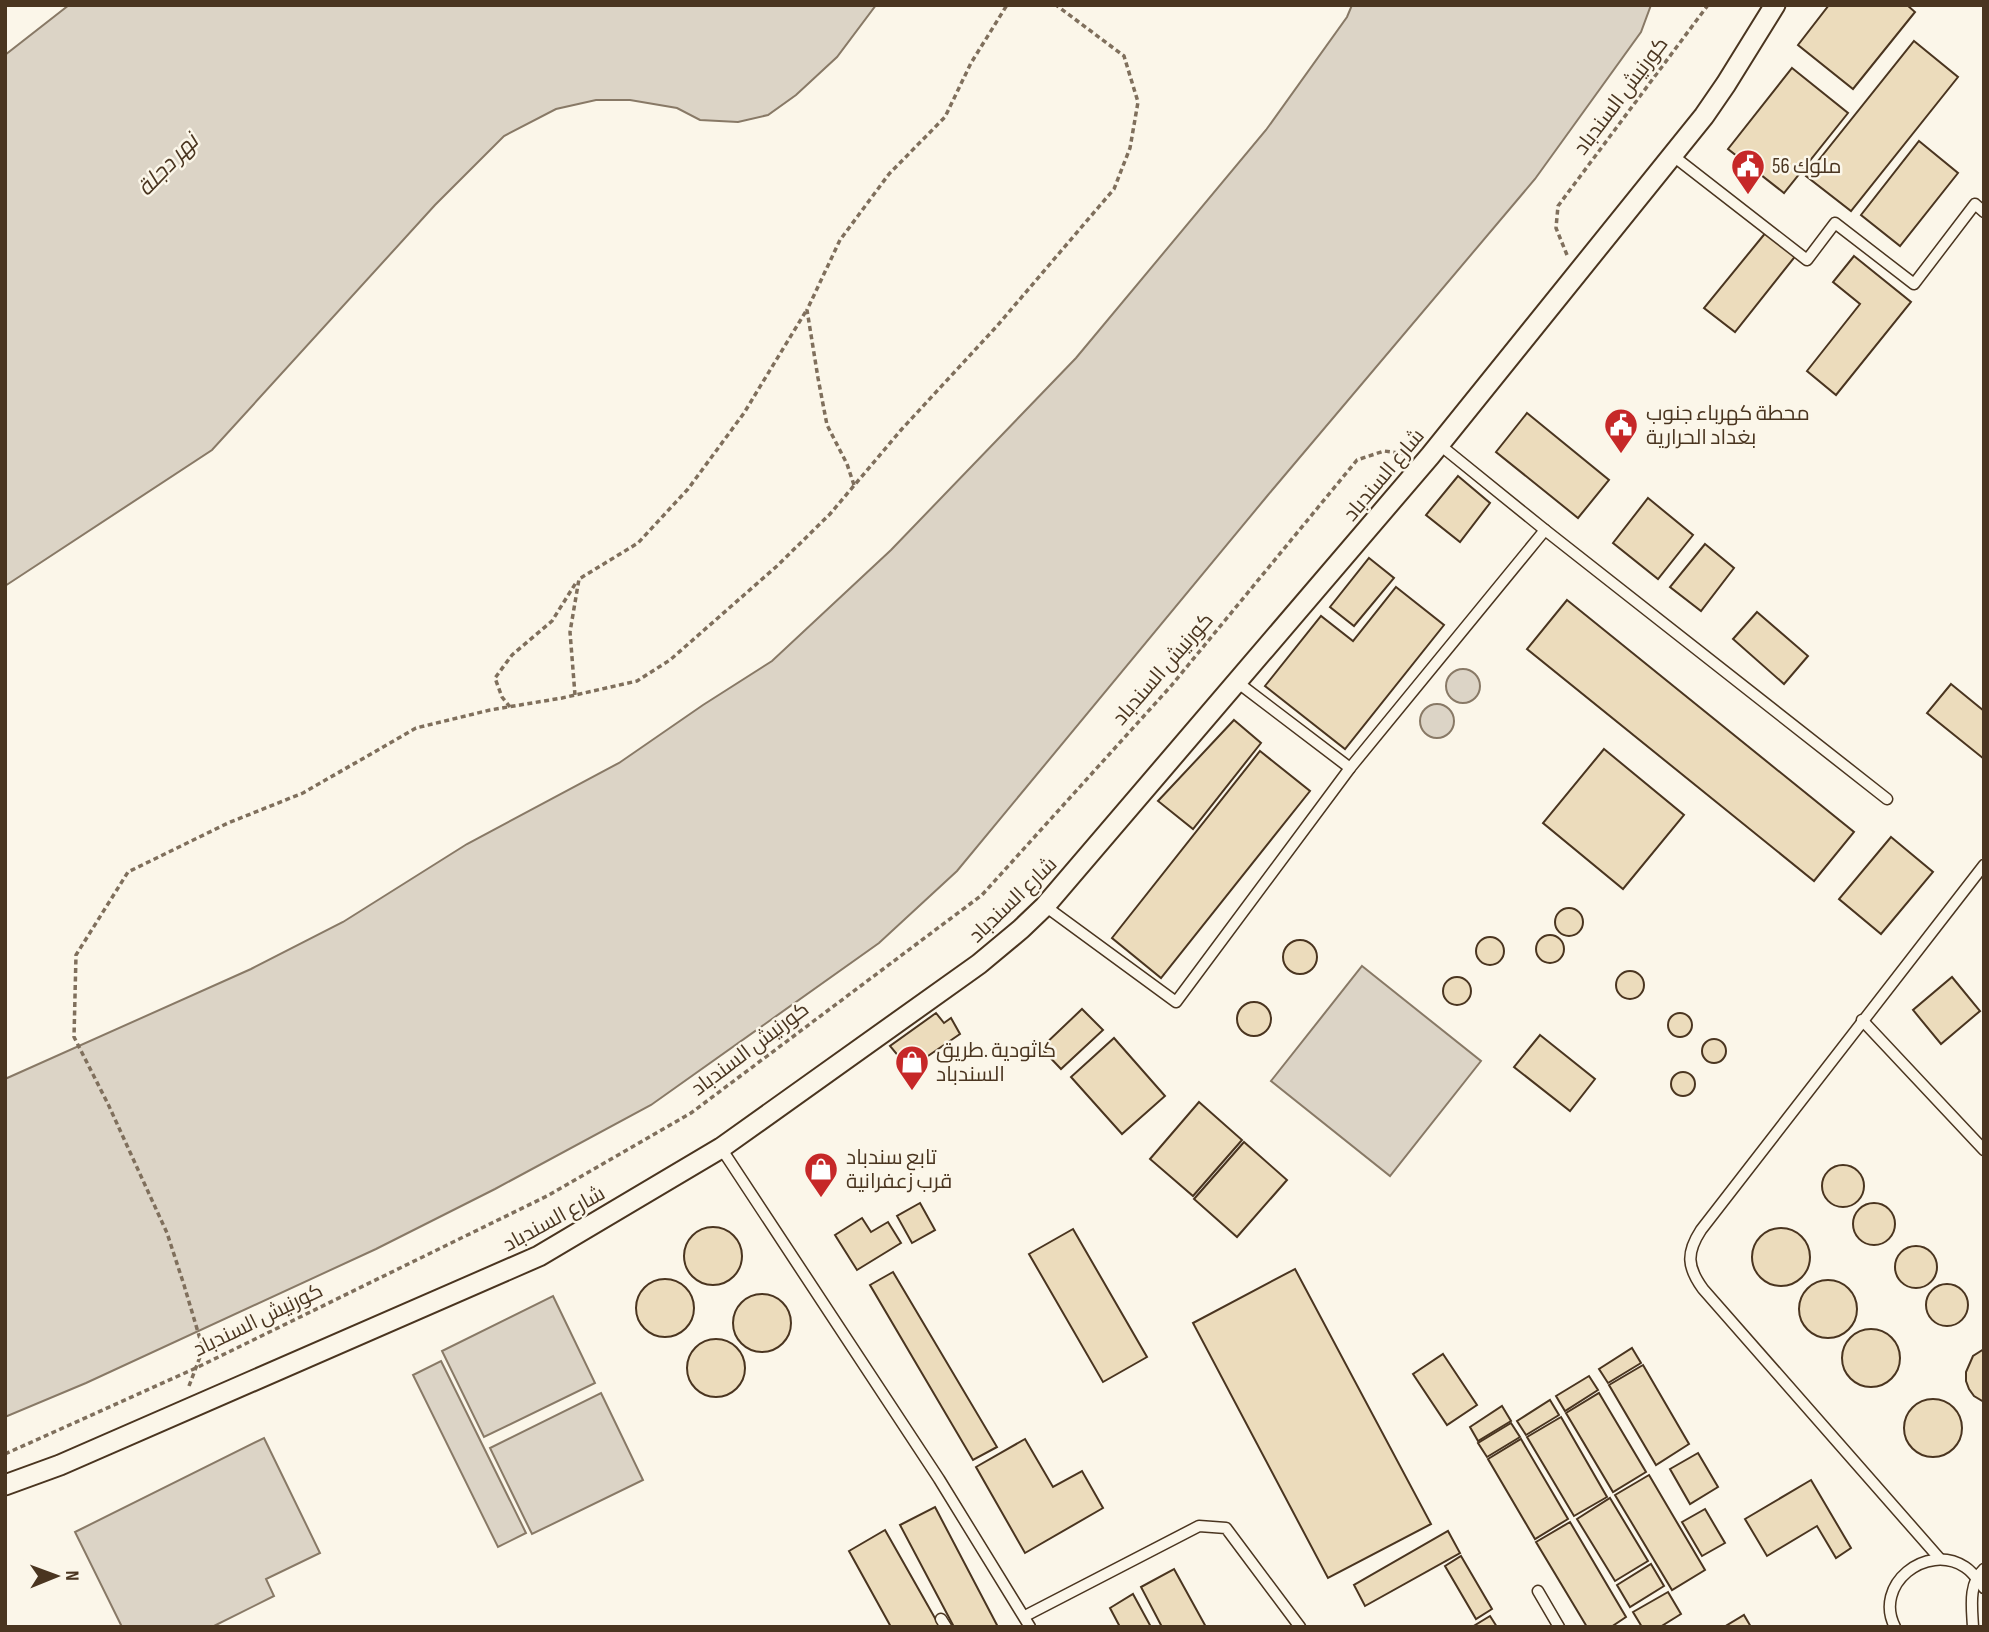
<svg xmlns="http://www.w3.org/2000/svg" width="1989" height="1632" viewBox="0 0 1989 1632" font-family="'Sofia Sans Condensed',Cairo,sans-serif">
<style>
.water{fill:#dcd4c6;stroke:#887966;stroke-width:2}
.building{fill:#ecdcbc;stroke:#4a3520;stroke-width:2}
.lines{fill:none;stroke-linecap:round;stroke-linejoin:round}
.lane-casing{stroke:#4a3520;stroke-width:13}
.street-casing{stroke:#4a3520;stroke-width:23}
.path{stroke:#7f6f5c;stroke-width:3.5;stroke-dasharray:5 3.5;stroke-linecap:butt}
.lane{stroke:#fbf6e9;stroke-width:10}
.street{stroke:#fbf6e9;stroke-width:19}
.labels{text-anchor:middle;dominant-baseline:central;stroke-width:5;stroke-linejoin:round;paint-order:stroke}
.street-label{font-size:21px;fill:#4a3520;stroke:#fbf6e9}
.poi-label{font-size:21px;fill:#4a3520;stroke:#fbf6e9;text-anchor:start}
.water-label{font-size:23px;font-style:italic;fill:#4a3520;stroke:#fbf6e9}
</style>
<rect width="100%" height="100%" fill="#fbf6e9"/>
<!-- water -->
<g class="water">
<polygon points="69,5 876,5 837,57 796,95 768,115 738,122 700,120 677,108 630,100 596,100 556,109 504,136 435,205 212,450 5,586 5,55"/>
<polygon points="1352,5 1651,5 1641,32 1535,179 1268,495 957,871 879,943 651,1105 495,1189 376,1249 86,1383 5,1417 5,1079 251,969 343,922 467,844 619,763 703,705 772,661 891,550 1076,358 1266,130 1347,17"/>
<circle cx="1463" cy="686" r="17"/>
<circle cx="1437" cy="721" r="17"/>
<polygon points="1362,966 1481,1061 1390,1176 1271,1081"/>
<polygon points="553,1296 595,1383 484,1437 442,1351"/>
<polygon points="441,1361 526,1533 498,1547 413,1375"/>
<polygon points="601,1393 643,1480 532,1534 490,1448"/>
<polygon points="264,1438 320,1553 266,1579 274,1596 212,1627 122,1627 75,1532"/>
</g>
<!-- building -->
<g class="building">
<polygon points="1829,5 1907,5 1915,12 1853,89 1798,45"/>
<polygon points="1914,41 1958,77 1851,211 1806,176"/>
<polygon points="1792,68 1848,113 1784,193 1728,149"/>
<polygon points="1919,141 1958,173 1900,246 1861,215"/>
<polygon points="1767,231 1797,254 1735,332 1704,308"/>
<polygon points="1854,256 1911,302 1836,395 1807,371 1860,304 1833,282"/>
<polygon points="1527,413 1609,480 1578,518 1496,452"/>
<polygon points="1458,476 1490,503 1460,542 1426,515"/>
<polygon points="1648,498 1693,535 1658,579 1613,543"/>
<polygon points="1705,544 1734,568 1701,611 1670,587"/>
<polygon points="1369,558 1394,578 1354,626 1330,607"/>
<polygon points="1396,587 1444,625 1345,749 1265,686 1321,616 1353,641"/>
<polygon points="1567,600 1854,832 1814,881 1527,649"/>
<polygon points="1757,612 1808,656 1784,684 1733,639"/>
<polygon points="1951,684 1984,711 1984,759 1927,713"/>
<polygon points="1234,720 1261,743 1193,829 1158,801"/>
<polygon points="1604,749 1684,815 1623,889 1543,823"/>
<polygon points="1260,751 1310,791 1161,978 1112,938"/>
<polygon points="1891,837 1933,872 1881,934 1839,899"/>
<circle cx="1569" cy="922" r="14"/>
<circle cx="1550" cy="949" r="14"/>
<circle cx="1490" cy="951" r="14"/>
<circle cx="1300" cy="957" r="17"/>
<circle cx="1630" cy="985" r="14"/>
<circle cx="1457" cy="991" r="14"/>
<polygon points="1952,977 1980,1011 1941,1044 1913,1010"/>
<circle cx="1254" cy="1019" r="17"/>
<polygon points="1082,1009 1103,1030 1061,1069 1041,1048"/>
<polygon points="936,1013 944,1023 951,1018 960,1034 909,1069 890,1046"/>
<circle cx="1680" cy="1025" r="12"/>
<polygon points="1540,1035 1595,1079 1570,1111 1514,1067"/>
<polygon points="1114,1038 1165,1096 1122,1134 1071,1077"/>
<circle cx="1714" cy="1051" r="12"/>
<circle cx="1683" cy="1084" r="12"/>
<polygon points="1199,1102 1242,1140 1193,1196 1150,1159"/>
<polygon points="1244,1142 1287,1180 1237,1237 1194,1199"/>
<circle cx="1843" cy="1186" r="21"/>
<circle cx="1874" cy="1224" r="21"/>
<polygon points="920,1203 935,1230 912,1243 897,1216"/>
<polygon points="862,1218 871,1232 888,1222 901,1243 857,1270 835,1235"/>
<circle cx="713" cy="1256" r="29"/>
<circle cx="1781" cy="1257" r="29"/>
<polygon points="1073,1229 1147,1357 1103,1382 1029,1254"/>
<circle cx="1916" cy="1267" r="21"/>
<polygon points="1295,1269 1431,1524 1328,1578 1193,1323"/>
<polygon points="893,1272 997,1447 973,1460 870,1285"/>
<circle cx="665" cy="1308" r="29"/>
<circle cx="1828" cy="1309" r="29"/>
<circle cx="1947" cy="1305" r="21"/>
<circle cx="762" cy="1323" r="29"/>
<circle cx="1871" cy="1358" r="29"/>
<circle cx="716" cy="1368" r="29"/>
<polygon points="1632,1348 1641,1363 1608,1383 1599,1369"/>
<polygon points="1984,1349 1984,1402 1974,1396 1969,1389 1966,1381 1966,1372 1973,1356"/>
<polygon points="1443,1354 1477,1405 1447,1425 1413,1374"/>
<polygon points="1643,1365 1689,1444 1656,1465 1609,1385"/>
<polygon points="1589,1376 1598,1390 1565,1411 1556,1396"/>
<polygon points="1599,1393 1646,1472 1613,1492 1566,1413"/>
<circle cx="1933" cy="1428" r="29"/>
<polygon points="1550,1400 1559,1415 1526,1435 1517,1421"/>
<polygon points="1502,1406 1511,1421 1478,1441 1470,1427"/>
<polygon points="1561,1417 1607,1497 1574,1516 1527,1437"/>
<polygon points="1511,1423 1520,1437 1487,1457 1478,1443"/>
<polygon points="1025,1439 1053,1487 1082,1471 1103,1508 1025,1553 976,1467"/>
<polygon points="1521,1439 1568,1519 1535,1539 1488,1459"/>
<polygon points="1698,1453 1718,1487 1690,1504 1670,1469"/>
<polygon points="1649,1475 1705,1570 1672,1590 1615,1495"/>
<polygon points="1811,1480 1851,1548 1836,1558 1817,1526 1767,1556 1745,1519"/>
<polygon points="1610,1498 1648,1561 1615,1581 1577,1519"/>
<polygon points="935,1507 998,1627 954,1627 900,1525"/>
<polygon points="1705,1509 1725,1543 1702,1556 1682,1522"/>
<polygon points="1570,1522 1626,1617 1611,1627 1587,1627 1536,1542"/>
<polygon points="885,1530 940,1627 891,1627 849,1551"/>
<polygon points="1448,1531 1460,1553 1365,1606 1354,1585"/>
<polygon points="1461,1556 1492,1609 1476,1619 1445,1566"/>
<polygon points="1651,1564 1664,1586 1630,1607 1617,1585"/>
<polygon points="1174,1569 1206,1627 1162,1627 1141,1587"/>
<polygon points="1668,1592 1681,1614 1660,1627 1642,1627 1633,1612"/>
<polygon points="1133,1594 1151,1627 1120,1627 1110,1608"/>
<polygon points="1744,1615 1751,1627 1724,1627"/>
<polygon points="1490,1616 1497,1627 1472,1627"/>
</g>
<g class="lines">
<!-- lane casing -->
<g class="lane-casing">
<g id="lane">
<polyline points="1672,155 1807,260 1835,223 1914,284 1975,204 1984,212"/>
<polyline points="1440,445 1545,530 1887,799"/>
<polyline points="1237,682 1350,768"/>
<polyline points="1045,906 1176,1002 1350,768 1545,530"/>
<polyline points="1862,1020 1984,1150"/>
<polyline points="721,1148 939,1479 1030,1627"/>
<path d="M1940,1559L1703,1289C1687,1267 1686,1253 1701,1230L1984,865"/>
<polyline points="1538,1591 1559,1627"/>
<polyline points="1025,1616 1199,1526 1226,1528 1300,1627"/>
<polyline points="941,1619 946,1627"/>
<path d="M1895,1627C1873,1585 1926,1542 1965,1567C1973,1572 1978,1580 1984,1588"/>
<path d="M1973,1627C1972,1607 1968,1584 1984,1569"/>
</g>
</g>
<!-- street casing -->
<g class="street-casing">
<polyline id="street" points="5,1485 60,1465 539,1256 721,1148 979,964 1021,929 1045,906 1430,456 1704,116 1726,84 1775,5"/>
</g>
<!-- path -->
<g class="path">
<polyline points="1567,255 1556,228 1558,206 1708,5"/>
<polyline points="854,485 847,464 827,425 818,378 807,310 840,240 889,174 945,117 971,63 1007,5"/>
<polyline points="575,695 570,632 579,579 638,543 688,489 744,413 806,311"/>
<polyline points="510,707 502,697 495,678 512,655 552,621 577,581"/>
<polyline points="189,1386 203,1349 184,1285 167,1233 108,1104 74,1037 76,955 128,872 228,823 303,793 416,728 490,710 562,698 637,681 670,660 777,566 830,514 901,430 997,326 1114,189 1130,148 1138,102 1124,56 1056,5"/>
<polyline points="5,1454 196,1368 547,1196 691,1113 982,895 1171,686 1357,460 1384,451 1407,454"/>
</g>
<!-- lane -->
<use href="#lane" class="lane"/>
<!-- street -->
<use href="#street" class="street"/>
</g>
<!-- icons -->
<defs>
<g id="civic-pin" transform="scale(1.75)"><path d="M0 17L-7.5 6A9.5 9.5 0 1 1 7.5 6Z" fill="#c62828" stroke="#fbf6e9"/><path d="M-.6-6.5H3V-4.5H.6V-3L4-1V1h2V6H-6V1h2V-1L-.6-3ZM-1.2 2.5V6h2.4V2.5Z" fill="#fff"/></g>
<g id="shop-pin" transform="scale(1.75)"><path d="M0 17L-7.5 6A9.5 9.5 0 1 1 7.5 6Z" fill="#c62828" stroke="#fbf6e9"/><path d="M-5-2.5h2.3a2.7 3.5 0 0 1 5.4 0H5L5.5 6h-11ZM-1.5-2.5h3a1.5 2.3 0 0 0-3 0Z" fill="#fff"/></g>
</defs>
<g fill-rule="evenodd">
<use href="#civic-pin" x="1748" y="166"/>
<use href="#civic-pin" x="1621" y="425"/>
<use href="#shop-pin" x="912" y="1062"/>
<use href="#shop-pin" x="821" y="1169"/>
</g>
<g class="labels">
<!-- street labels -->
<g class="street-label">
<text transform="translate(1621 96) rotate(-53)">كورنيش السندباد</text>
<text transform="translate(1384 475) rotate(-50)">شارع السندباد</text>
<text transform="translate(1163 669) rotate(-49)">كورنيش السندباد</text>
<text transform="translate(1013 900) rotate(-44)">شارع السندباد</text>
<text transform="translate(750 1049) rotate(-37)">كورنيش السندباد</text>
<text transform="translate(554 1219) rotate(-29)">شارع السندباد</text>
<text transform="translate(258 1320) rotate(-26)">كورنيش السندباد</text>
</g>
<!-- poi labels -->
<g class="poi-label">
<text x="1772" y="166">ملوك 56</text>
<text x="1646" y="413">محطة كهرباء جنوب<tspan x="1646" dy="24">بغداد الحرارية</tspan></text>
<text x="936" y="1050">كاثودية .طريق<tspan x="936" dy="24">السندباد</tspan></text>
<text x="846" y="1157">تابع سندباد<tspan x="846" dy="24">قرب زعفرانية</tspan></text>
</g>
<!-- water labels -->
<g class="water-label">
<text transform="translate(168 165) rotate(-46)">نهر دجلة</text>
</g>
</g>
<!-- border -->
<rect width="1989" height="1632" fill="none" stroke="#4a3520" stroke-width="14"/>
<!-- north arrow -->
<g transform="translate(56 1576) rotate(89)" stroke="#fbf6e9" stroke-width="5" paint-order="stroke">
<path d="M0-5L12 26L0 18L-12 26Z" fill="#4a3520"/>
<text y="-10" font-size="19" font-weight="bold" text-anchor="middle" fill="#4a3520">N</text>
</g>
</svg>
